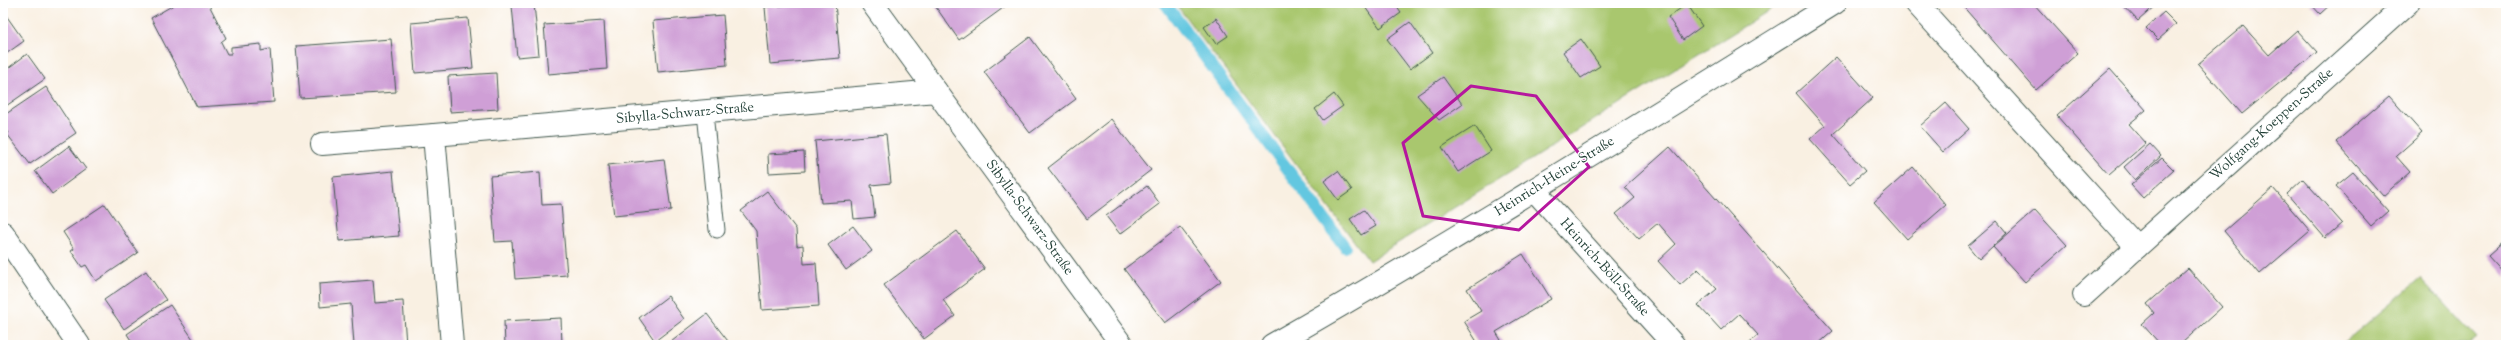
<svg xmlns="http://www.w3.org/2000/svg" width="2509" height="348" viewBox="0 0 2509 348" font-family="'Sorts Mill Goudy',serif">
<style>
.green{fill:#a9c76e;stroke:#648251}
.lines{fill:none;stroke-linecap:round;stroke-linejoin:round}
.stream{stroke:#63c7e0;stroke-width:12}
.building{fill:#cf9fd6}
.lane-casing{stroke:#40584e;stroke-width:17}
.street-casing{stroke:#40584e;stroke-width:24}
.lane{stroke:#fff;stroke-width:15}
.street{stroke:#fff;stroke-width:22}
.marked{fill:none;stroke:#b5179e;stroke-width:3;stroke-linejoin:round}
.labels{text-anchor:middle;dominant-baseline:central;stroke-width:3;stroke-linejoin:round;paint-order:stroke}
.street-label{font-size:14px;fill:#1f3d34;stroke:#fff}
</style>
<rect width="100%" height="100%" fill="#fff"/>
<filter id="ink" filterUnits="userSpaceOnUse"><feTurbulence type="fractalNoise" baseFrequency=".025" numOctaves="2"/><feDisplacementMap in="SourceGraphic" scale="8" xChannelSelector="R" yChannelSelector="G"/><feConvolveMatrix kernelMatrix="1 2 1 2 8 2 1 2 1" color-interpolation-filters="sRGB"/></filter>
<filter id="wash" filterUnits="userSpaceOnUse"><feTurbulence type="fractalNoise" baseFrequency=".012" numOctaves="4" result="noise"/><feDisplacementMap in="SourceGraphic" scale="16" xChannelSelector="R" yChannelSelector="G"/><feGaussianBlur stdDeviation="0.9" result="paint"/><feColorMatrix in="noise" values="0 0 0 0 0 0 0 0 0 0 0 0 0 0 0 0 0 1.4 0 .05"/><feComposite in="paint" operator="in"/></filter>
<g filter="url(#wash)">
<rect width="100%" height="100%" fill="#f9f0e2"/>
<!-- green -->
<g class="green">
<polygon points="1175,3 1781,3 1369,261"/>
<polygon points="2421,278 2477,338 2468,345 2341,345"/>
</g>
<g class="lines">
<!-- stream -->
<polyline class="stream" points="1165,3 1345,247"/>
</g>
<g id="blocks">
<!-- building -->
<g class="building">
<polygon points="177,3 208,3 226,38 221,42 227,54 231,54 231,47 261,44 261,51 270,49 274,102 197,107 151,18"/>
<polygon points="819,3 835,3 840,58 770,64 765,7"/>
<polygon points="933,3 1010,3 959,40"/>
<polygon points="1362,3 1394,3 1401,13 1380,28"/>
<polygon points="1960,3 2033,3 2078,53 2036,90"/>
<polygon points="2121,3 2156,3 2157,4 2138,21"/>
<polygon points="2310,3 2332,3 2320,14"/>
<polygon points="534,4 539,55 517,57 512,6"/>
<polygon points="1687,4 1702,26 1683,40 1668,17"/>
<polygon points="3,11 24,41 3,56"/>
<polygon points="2164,12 2176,24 2158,40 2146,28"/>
<polygon points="723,15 727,65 658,72 653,21"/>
<polygon points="468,18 473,68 415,73 411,23"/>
<polygon points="1216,18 1228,36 1216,44 1204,27"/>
<polygon points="604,21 607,69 548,74 544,25"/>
<polygon points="1410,22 1432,53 1410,69 1387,39"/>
<polygon points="2243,26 2269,55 2297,30 2317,52 2242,114 2198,64"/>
<polygon points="1030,37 1076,99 1030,133 984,72"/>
<polygon points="391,39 396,92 300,98 296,46"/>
<polygon points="1581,39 1600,66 1581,78 1563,52"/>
<polygon points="27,54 45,79 6,106 3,102 3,72"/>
<polygon points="1836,57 1873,98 1833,134 1865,171 1850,184 1810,139 1825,126 1796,93"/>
<polygon points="2110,69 2146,110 2129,124 2146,143 2109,175 2057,116"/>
<polygon points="496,73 498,109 450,112 448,76"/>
<polygon points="1443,77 1462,104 1439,120 1417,95"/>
<polygon points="46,87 76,133 30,164 7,134 9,133 3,123 3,116"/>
<polygon points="1334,94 1343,106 1323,120 1315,109"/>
<polygon points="2389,96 2422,133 2396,156 2410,172 2383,196 2336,142"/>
<polygon points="1946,103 1969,129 1943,152 1920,126"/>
<polygon points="1111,119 1151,170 1087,219 1048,168"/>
<polygon points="1475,126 1491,151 1458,172 1442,147"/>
<polygon points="886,134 891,183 871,185 875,217 854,219 852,201 821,203 815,141"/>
<polygon points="2150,144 2161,156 2135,180 2124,167"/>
<polygon points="69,146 86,169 52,194 35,171"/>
<polygon points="1670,147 1833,331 1817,345 1746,345 1758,335 1739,314 1721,330 1698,305 1717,289 1698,269 1680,285 1658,261 1676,244 1658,223 1639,239 1616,214 1635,198 1625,187"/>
<polygon points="804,152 805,171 769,173 768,154"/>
<polygon points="2162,158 2174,170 2143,198 2131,185"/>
<polygon points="664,159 671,210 614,216 608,165"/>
<polygon points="1913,167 1946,205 1907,239 1874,202"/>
<polygon points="393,171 399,236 339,241 333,177"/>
<polygon points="1338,171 1352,190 1338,200 1324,181"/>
<polygon points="540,172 542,205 561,204 567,275 515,279 512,241 495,242 490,176"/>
<polygon points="2353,172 2388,211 2371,226 2336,186"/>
<polygon points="2303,179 2342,223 2325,238 2287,194"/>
<polygon points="1147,186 1160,204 1120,234 1106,216"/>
<polygon points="2273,188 2310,231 2260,274 2224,231"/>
<polygon points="767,191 796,229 797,246 803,245 804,264 816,263 819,306 762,310 756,231 741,211"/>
<polygon points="105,204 138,253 96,281 86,265 82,267 71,251 74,249 63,232"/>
<polygon points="1364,210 1376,226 1361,235 1350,219"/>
<polygon points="2035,210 2067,245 2025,282 1993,247"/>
<polygon points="1997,221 2007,233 1979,259 1968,246"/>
<polygon points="853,226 872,251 846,270 828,245"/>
<polygon points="1180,227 1221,281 1165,323 1124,269"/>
<polygon points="957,231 985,269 943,300 955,316 924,339 884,285"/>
<polygon points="2506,240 2506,276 2488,256"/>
<polygon points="1523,254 1551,299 1496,332 1504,345 1479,345 1464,321 1481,311 1467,289"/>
<polygon points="2188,268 2222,307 2182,343 2183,345 2161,345 2142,324 2154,313 2147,304"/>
<polygon points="146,271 166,300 124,329 104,300"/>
<polygon points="373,280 375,303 403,301 406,345 354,345 351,304 320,307 319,284"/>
<polygon points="668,296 684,319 655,341 639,318"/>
<polygon points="170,305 197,345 134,345 127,334"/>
<polygon points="707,314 731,345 667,345"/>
<polygon points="561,318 562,345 505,345 504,321"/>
</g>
</g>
</g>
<g filter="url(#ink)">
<use href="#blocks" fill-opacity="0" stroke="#40584e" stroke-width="1"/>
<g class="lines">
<!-- lane casing -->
<g class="lane-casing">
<polyline id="lane" points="705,113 717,230"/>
</g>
<!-- street casing -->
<g class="street-casing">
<g id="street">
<polyline points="872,3 936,91"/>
<polyline points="1916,3 2137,247 2408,3"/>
<polyline points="322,144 434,135"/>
<polyline points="1535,191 1674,345"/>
<polyline points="3,233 79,345"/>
<polyline points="2084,295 2137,247"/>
<polyline points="452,345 434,135 936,91 1122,345"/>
<path d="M1272,345C1463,236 1648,119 1835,3"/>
</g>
</g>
<!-- lane -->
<use href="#lane" class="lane"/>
<!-- street -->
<use href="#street" class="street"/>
</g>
</g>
<!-- marked area -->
<path class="marked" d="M1471,86L1536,96L1589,167L1519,230L1423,216L1403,143Z"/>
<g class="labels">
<!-- street labels -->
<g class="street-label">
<text transform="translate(685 114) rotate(-5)">Sibylla-Schwarz-Straße</text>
<text transform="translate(2272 125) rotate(-42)">Wolfgang-Koeppen-Straße</text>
<text transform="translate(1555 177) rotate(-32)">Heinrich-Heine-Straße</text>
<text transform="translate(1029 218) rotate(54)">Sibylla-Schwarz-Straße</text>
<text transform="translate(1604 268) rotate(48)">Heinrich-Böll-Straße</text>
</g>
</g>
<!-- margin -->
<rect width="2509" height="348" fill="none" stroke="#fff" stroke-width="16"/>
</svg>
